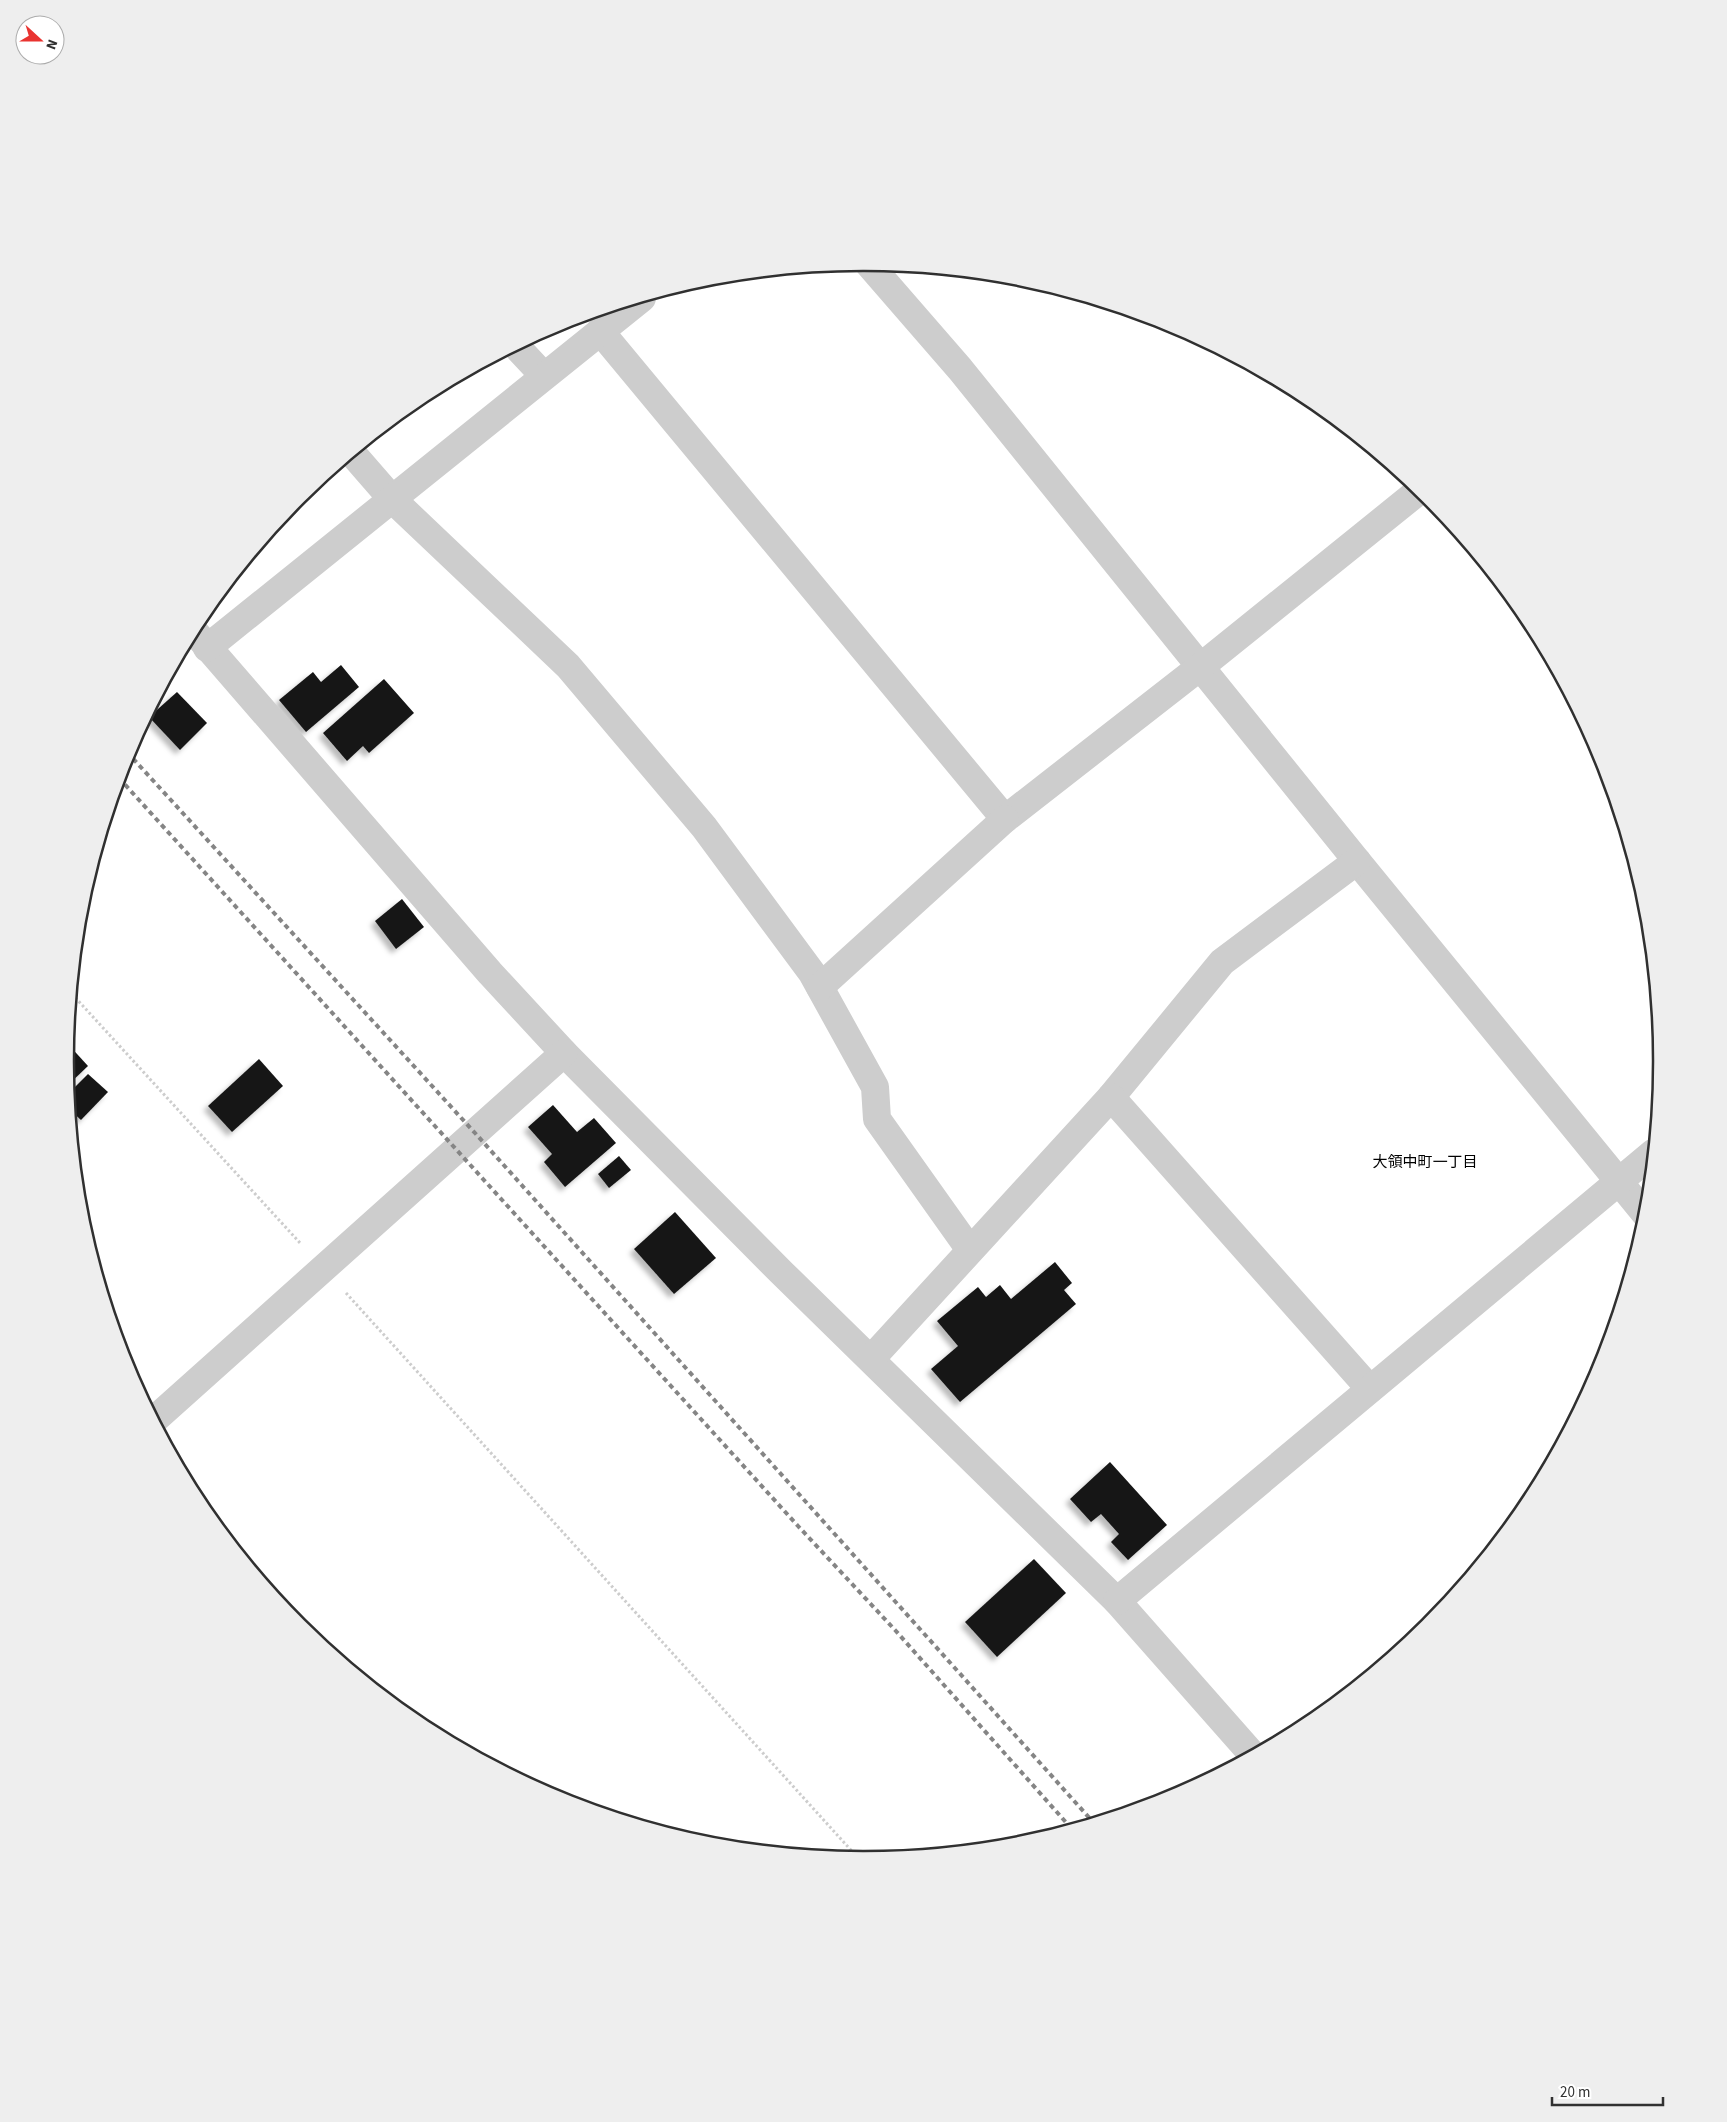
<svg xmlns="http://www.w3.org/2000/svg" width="1727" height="2122" viewBox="0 0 1727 2122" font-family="'Source Sans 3','Noto Sans JP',sans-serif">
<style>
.building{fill:#171717;filter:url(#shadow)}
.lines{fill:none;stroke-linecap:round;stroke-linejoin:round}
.path{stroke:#cdcdcd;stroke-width:3;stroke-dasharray:2.5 2.5;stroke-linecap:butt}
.minor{stroke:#cdcdcd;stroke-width:28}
.rail{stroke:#858585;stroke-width:4;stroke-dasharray:5 4;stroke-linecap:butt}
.labels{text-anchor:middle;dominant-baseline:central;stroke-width:5;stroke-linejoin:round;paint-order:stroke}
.neighbourhood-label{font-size:15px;fill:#000;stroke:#fff}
.rim{fill:none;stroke:#303030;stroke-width:2.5}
</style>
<defs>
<filter id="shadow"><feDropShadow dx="-4.5" dy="4.5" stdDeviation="2.5" flood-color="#0004"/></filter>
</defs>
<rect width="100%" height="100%" fill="#fff"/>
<!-- building -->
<g class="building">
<polygon points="341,665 359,687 306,732 279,700 313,672 321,682"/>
<polygon points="384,679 414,713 369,753 363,746 347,761 323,733"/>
<polygon points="177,692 207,723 180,750 149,717"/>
<polygon points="402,899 424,927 396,949 375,921"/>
<polygon points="67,1043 88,1066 67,1086 65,1061"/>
<polygon points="259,1059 283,1086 232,1132 208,1106"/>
<polygon points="88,1074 108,1092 81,1120 70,1110 68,1094"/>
<polygon points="553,1105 577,1132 594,1118 616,1143 565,1187 544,1162 552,1154 528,1127"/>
<polygon points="619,1156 631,1170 609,1188 598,1174"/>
<polygon points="675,1212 716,1258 674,1294 634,1249"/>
<polygon points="1055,1262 1072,1283 1064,1290 1076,1304 960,1402 931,1369 958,1346 937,1321 978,1287 986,1297 1000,1285 1011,1299"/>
<polygon points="1110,1462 1167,1525 1128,1560 1111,1542 1119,1534 1101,1514 1091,1522 1070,1499"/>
<polygon points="1034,1559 1066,1593 997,1657 965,1622"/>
</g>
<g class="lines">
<!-- path -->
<g class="path">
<polyline points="72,994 301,1244"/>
<polyline points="346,1293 859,1859"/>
</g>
<!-- minor -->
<g class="minor">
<polyline points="868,263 960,369 1357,861 1647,1216"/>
<polyline points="600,331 1005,819 1209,660 1420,490"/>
<polyline points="516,346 544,376"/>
<polyline points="352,453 392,499 568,666 704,827 812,973 875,1087 877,1119 970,1250"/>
<polyline points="193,630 490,973 564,1053 781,1272 1117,1601 1252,1754"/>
<polyline points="207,648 642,298"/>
<polyline points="820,987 1005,819"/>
<polyline points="1111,1097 1222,962 1357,861"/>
<polyline points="871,1359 1111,1097 1370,1389"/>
<polyline points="154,1420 564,1053"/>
<polyline points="1117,1601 1653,1153"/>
</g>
<!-- rail -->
<g class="rail">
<polyline points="127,752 475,1133 1093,1822"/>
<polyline points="119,778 798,1526 895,1630 1071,1828"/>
</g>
</g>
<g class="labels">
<!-- neighbourhood labels -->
<g class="neighbourhood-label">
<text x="1425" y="1162">大領中町一丁目</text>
</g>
</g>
<!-- crop -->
<path d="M0 0H1727V2122H0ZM863 271H864A789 789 0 0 1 1653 1060V1062A789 789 0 0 1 864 1851H863A789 789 0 0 1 74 1062V1060A789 789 0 0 1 863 271Z" fill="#eee" fill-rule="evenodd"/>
<path class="rim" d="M863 271H864A789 789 0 0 1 1653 1060V1062A789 789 0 0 1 864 1851H863A789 789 0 0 1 74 1062V1060A789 789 0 0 1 863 271Z"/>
<!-- north arrow -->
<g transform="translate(40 40) rotate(111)"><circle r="24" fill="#ffffff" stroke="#acacac"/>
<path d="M0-4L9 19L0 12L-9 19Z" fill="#e93330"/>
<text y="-8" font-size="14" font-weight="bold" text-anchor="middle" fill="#303030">N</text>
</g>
<!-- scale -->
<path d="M1552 2097v8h111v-8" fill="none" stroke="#303030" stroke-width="2.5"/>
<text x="1560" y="2097" font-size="15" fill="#303030" stroke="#ffffff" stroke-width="4" paint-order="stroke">20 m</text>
</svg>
